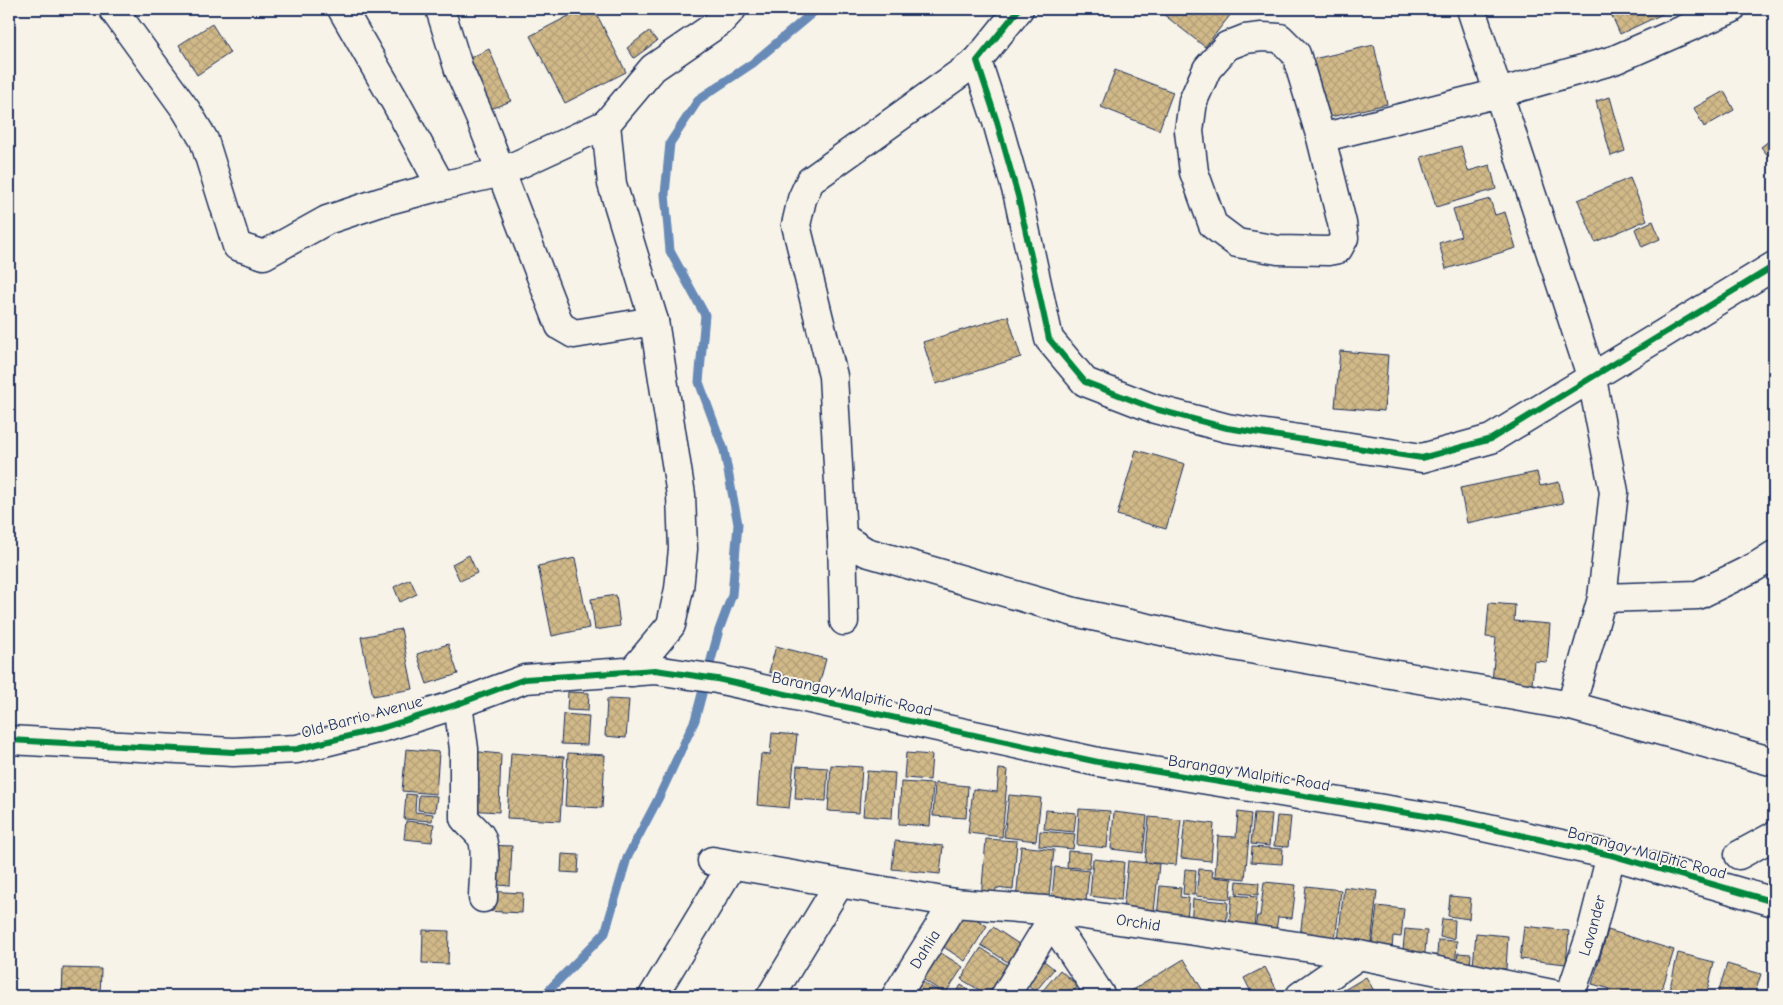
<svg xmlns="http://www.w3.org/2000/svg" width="1783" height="1005" viewBox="0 0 1783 1005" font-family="'Comic Neue',sans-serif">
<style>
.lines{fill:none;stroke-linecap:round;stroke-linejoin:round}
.stream{stroke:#678ab7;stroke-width:9}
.building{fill:url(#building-cross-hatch);stroke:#1b2f5e}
.minor-casing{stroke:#1b2f5e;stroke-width:31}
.minor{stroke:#f7f3e8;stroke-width:28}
.cycleway-casing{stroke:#f7f3e8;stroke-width:9}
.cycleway{stroke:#00873e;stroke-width:6}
.labels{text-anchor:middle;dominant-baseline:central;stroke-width:4;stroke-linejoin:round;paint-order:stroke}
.street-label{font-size:16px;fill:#1b2f5e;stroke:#f7f3e8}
</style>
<defs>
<pattern id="building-cross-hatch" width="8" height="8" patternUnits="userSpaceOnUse" patternTransform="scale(1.25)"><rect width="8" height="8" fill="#d1b988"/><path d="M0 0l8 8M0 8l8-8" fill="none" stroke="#b39f78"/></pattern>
</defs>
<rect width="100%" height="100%" fill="#f7f3e8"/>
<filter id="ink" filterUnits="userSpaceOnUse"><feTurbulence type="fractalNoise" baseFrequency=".02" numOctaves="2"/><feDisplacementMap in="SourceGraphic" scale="10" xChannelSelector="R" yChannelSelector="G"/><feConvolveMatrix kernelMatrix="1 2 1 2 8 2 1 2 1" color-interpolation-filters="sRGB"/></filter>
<g filter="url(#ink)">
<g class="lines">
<!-- stream -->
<polyline class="stream" points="547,996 549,990 605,933 627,858 658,799 695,720 719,630 732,595 738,524 724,450 699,382 705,315 670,251 665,194 670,143 699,99 753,63 817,9"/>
</g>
<!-- building -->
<g class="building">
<polygon points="582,9 594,9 626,72 565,103 530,36"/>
<polygon points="1159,9 1235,9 1205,47 1158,10"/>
<polygon points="1609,9 1670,9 1671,10 1620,34"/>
<polygon points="212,24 230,53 197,75 179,45"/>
<polygon points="649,31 657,41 634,58 627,48"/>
<polygon points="1374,45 1387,104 1322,119 1309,60"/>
<polygon points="489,49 511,101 491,109 470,58"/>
<polygon points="1115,70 1173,92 1159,130 1101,107"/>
<polygon points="1724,91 1734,110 1704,127 1694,108"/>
<polygon points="1610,97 1625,151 1611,156 1596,101"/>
<polygon points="1774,137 1774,163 1761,147"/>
<polygon points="1461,146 1468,171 1490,165 1496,189 1436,207 1421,157"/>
<polygon points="1630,178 1647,220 1595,242 1578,200"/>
<polygon points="1490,199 1495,215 1505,212 1516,248 1446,269 1439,243 1461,236 1453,209"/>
<polygon points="1653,221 1660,239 1642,247 1635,229"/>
<polygon points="1008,316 1021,357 936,384 923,342"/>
<polygon points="1340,351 1388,355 1384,411 1335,407"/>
<polygon points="1136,450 1185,464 1166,529 1117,515"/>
<polygon points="1537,472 1540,486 1559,482 1563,503 1467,523 1460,488"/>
<polygon points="469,555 477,573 460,581 452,564"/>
<polygon points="575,558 589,628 552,636 538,566"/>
<polygon points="410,579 417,594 400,602 394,587"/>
<polygon points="616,595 620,626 595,630 591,599"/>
<polygon points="1489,603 1515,605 1514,621 1550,624 1547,662 1534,661 1532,685 1492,682 1496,638 1486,637"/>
<polygon points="401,629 413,689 373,696 361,637"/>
<polygon points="448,644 458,674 427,684 417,654"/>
<polygon points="776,646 826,659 819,685 769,672"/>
<polygon points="568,692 589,693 588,711 567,710"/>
<polygon points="607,699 629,700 626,738 605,736"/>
<polygon points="563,714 589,716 587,745 561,744"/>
<polygon points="772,733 797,735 789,808 757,805 761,754 770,755"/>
<polygon points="406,749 439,752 436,794 402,791"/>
<polygon points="469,751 501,754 499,812 468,810"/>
<polygon points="511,753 564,757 560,821 507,818"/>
<polygon points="568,753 605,755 602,808 565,806"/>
<polygon points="906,753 932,755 930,780 904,778"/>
<polygon points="831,765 862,767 859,813 828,811"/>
<polygon points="797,766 828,768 826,801 795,799"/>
<polygon points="999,769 1008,770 1002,837 968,833 973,789 997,792"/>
<polygon points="867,771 895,773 892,818 863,816"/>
<polygon points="901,782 933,784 930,826 899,824"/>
<polygon points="935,783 968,786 966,818 933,816"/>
<polygon points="406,794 416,795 415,812 433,814 432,821 404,819"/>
<polygon points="419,795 437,796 435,812 418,810"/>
<polygon points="1009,795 1041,798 1036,841 1004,837"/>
<polygon points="1079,809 1110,811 1107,848 1077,845"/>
<polygon points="1046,810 1076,813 1074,832 1044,829"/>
<polygon points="1114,812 1147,816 1143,853 1111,849"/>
<polygon points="1238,812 1251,814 1245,879 1215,876 1218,836 1236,837"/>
<polygon points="1254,813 1272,814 1269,846 1251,844"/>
<polygon points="1277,816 1291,817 1288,847 1274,846"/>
<polygon points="1149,817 1181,820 1176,865 1145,862"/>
<polygon points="1185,820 1214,824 1211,861 1181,858"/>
<polygon points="406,821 434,824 432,842 404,839"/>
<polygon points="1040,831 1075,834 1073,849 1039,846"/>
<polygon points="986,839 1017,841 1013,890 996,888 995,900 981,899"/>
<polygon points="895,841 943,846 940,874 892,869"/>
<polygon points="487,845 512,846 510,886 486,884"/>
<polygon points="1021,846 1054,850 1048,905 1016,901"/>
<polygon points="1252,847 1283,849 1282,864 1251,862"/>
<polygon points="1068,851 1091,853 1089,869 1067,867"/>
<polygon points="562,854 579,855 578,873 561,872"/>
<polygon points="1093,859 1124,862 1121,900 1090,896"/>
<polygon points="1128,861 1159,864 1153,922 1122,919"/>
<polygon points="1055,867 1089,871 1085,911 1051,908"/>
<polygon points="1185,869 1196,870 1194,895 1183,894"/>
<polygon points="1199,869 1213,870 1212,877 1232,879 1230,899 1196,896"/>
<polygon points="1237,881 1259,883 1258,895 1236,893"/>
<polygon points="1264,882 1296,885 1292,918 1278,917 1276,930 1255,928 1257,916 1260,916"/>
<polygon points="1160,886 1181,888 1180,897 1189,898 1187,919 1157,917"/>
<polygon points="1306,886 1341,890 1335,941 1300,937"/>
<polygon points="1344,887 1377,891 1371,945 1338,941"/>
<polygon points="486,891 523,893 522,913 486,911"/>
<polygon points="1232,895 1257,897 1254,928 1229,926"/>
<polygon points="1450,896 1471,898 1469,919 1448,916"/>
<polygon points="1193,899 1228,902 1226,927 1191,923"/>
<polygon points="1377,906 1404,909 1401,937 1393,936 1392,950 1372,947"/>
<polygon points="958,907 987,926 965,961 936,942"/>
<polygon points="1442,919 1455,920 1454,939 1440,937"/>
<polygon points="1524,926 1569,931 1566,964 1520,959"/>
<polygon points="993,927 1025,948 1014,966 981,945"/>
<polygon points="1405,929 1427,931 1424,962 1402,960"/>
<polygon points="423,930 449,931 448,964 422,963"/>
<polygon points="1608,930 1674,950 1660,996 1608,996 1610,989 1592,984"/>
<polygon points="1476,933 1508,936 1506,969 1473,966"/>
<polygon points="1438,940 1457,941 1455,970 1436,969"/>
<polygon points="981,948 1012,968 994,996 989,996 961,979"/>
<polygon points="938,951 963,967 945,994 921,978"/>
<polygon points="1458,953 1471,954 1470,968 1456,967"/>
<polygon points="1678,953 1714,962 1706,996 1668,996"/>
<polygon points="1184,959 1206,996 1130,996 1128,993"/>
<polygon points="1043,960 1054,969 1035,992 1024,982"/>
<polygon points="1727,964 1761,974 1754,996 1717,996"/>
<polygon points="1265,967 1280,996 1253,996 1244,978"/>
<polygon points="63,968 101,969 100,996 62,996"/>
<polygon points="1060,970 1078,986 1069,996 1038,996"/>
<polygon points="1366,977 1377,996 1334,996"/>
<polygon points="921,981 946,996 911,996"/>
<polygon points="1772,983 1774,983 1774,996 1769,996"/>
<polygon points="961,985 978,996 954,996"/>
</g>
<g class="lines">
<!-- minor casing -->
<g class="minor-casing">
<g id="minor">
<polyline points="113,9 186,110 204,140 237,246 264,255 327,220 381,202 441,186"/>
<polyline points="342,9 396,103 441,186 502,172 606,124"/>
<polyline points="440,9 459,70 481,120 560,326 574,334 654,321 681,495 683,549 679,589 671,625 632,672"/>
<polyline points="1019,9 977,61 997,122 1018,196 1049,339 1085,382 1155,409 1227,428 1422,458 1491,439 1774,266"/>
<polyline points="1471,9 1592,379 1614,492 1602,598 1571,706"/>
<polyline points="1321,138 1296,54 1280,38 1262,37 1245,39 1227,46 1207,69 1193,101 1189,131 1194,172 1213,225 1237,243 1278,250 1328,251 1338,249 1344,238 1342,223 1321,138 1499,93 1614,60 1731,9"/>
<polyline points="654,321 612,184 606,124 653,68 720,22 732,9"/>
<polyline points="842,537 866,552 1074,612 1222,644 1571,706 1774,762"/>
<polyline points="1602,598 1698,595 1755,567 1774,555"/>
<polyline points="844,621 842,537 833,376 796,225 802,199 810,181 977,61"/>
<path d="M458,704L464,749V818C469,824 475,829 480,835C488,845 483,884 483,898"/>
<polyline points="9,740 233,752 297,749 385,727 458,704 525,679 655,670 717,679 1098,762 1456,821 1611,855 1774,902"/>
<polyline points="1739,855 1774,836"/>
<path id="s1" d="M712,861L954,903L1057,911L1359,955L1562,996"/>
<polyline points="1051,920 1101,996"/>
<polyline points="653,996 732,865"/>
<polyline points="771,996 839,884"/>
<path id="s2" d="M896,996L954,903"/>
<polyline points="1005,996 1057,911"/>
<polyline points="1300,996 1359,955"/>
<path id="s3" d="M1570,996L1591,934L1611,855"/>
</g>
</g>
<!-- minor -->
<use href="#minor" class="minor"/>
<!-- cycleway casing -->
<g class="cycleway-casing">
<g id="cycleway">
<polyline points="1019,9 977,61 997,122 1018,196 1049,339 1085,382 1155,409 1227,428 1422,458 1491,439 1774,266"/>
<polyline points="9,740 233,752 297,749 385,727 458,704 525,679 655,670 717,679 1098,762 1456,821 1611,855 1774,902"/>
</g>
</g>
<!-- cycleway -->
<use href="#cycleway" class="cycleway"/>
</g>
</g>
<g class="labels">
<!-- street labels -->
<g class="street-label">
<text transform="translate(852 694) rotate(12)">Barangay Malpitic Road</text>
<text transform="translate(362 717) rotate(-15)">Old Barrio Avenue</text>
<text transform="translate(1249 773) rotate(9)">Barangay Malpitic Road</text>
<text transform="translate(1647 853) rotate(15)">Barangay Malpitic Road</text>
<text stroke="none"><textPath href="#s1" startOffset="431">Orchid</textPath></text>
<text stroke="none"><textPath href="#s3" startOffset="74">Lavander</textPath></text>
<text stroke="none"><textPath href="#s2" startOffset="55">Dahlia</textPath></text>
</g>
</g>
<!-- margin -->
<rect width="1783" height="1005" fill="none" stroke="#f7f3e8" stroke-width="30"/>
<rect x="15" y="15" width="1753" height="975" fill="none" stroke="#1b2f5e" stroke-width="2" filter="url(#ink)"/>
</svg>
